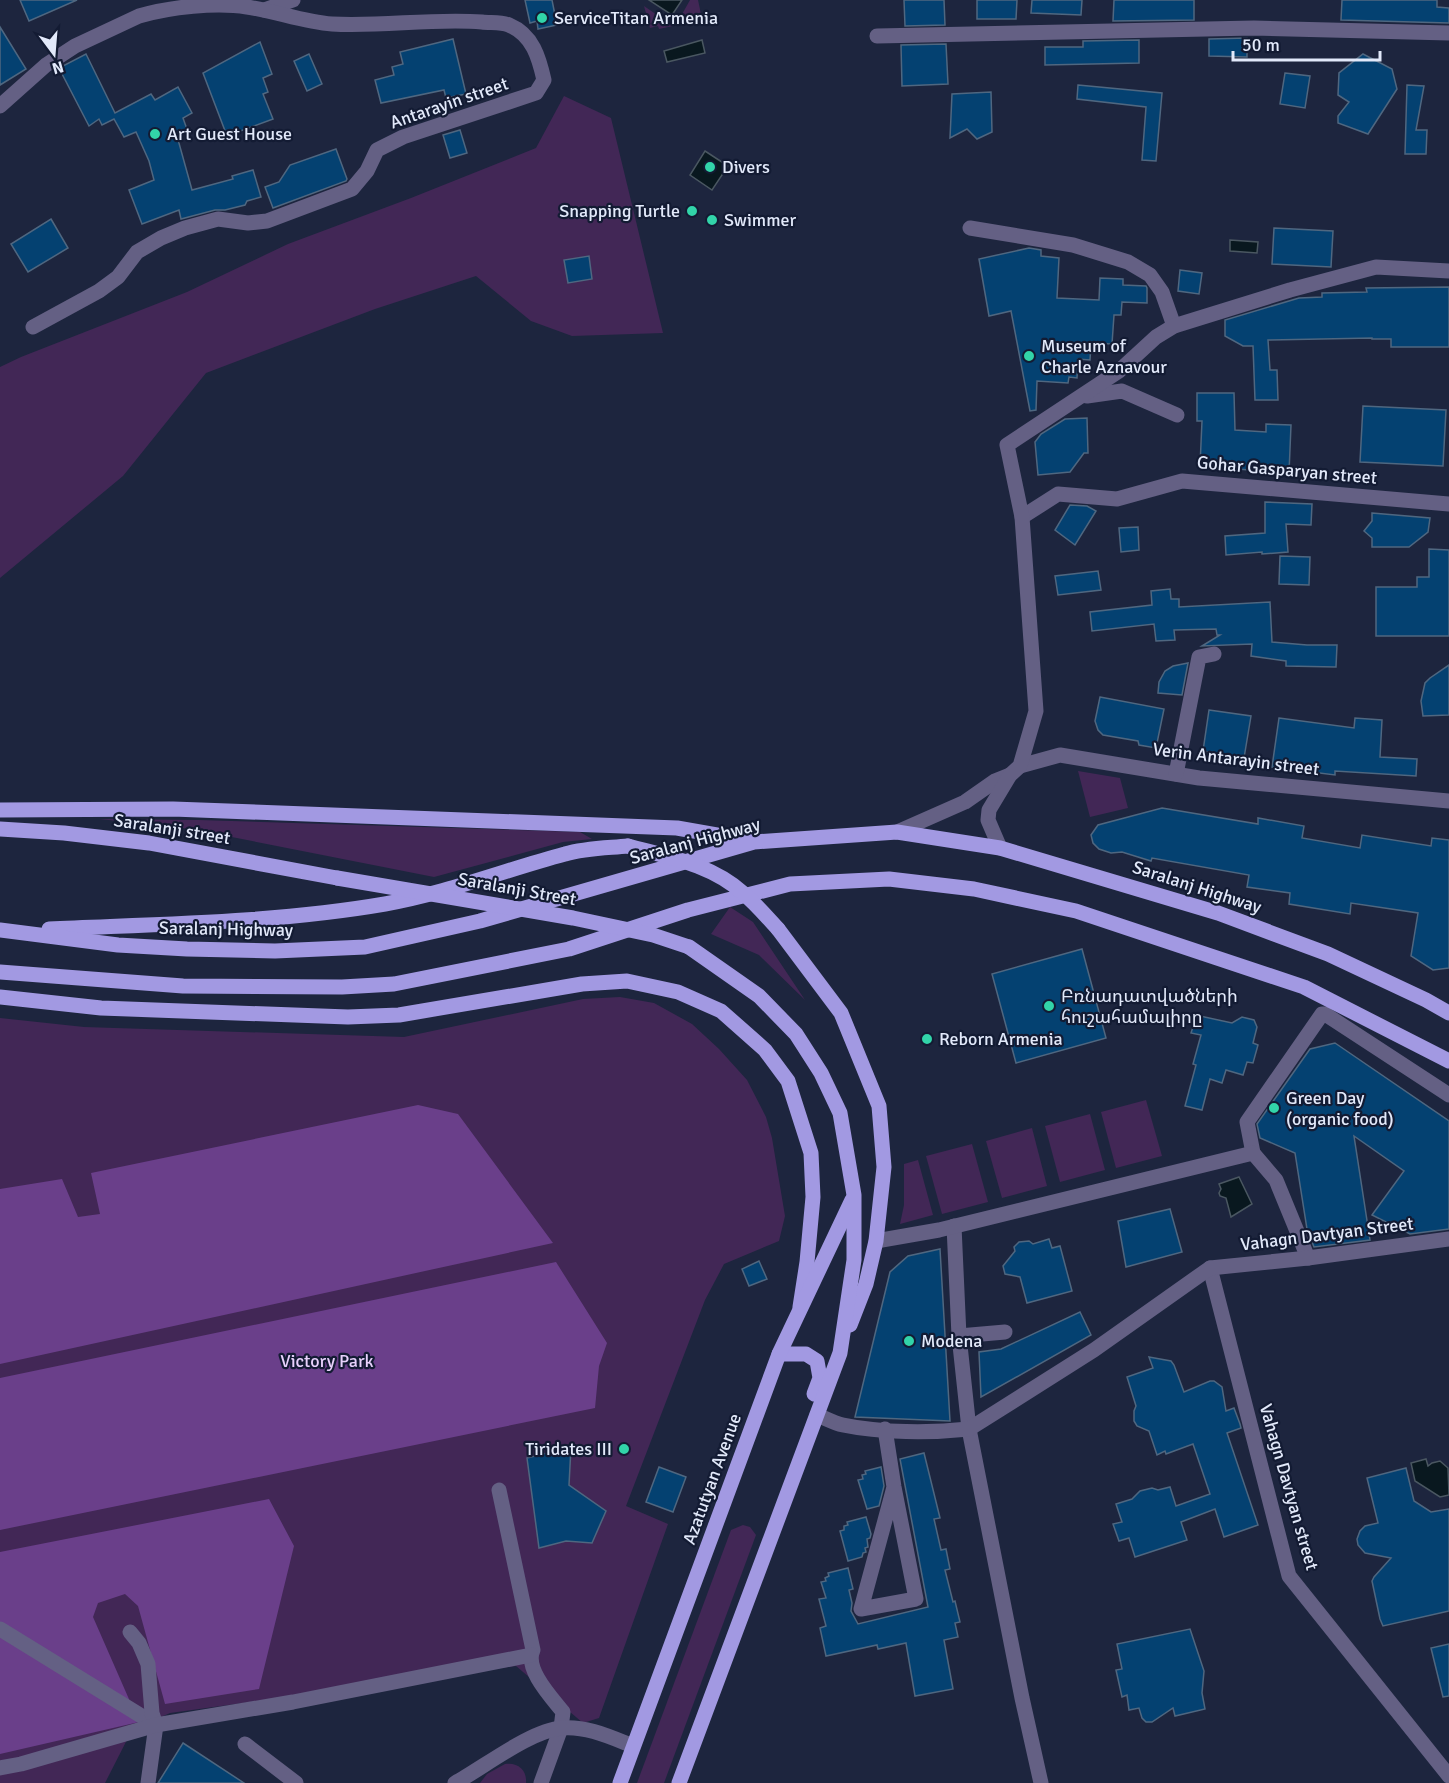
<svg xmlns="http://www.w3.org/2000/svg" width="1449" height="1783" viewBox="0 0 1449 1783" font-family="Signika,'Noto Sans Armenian',sans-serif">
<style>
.green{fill:#422756}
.forest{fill:#6a3f8a}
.water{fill:#09181f;stroke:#4a5761;stroke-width:1.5}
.building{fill:#044171;stroke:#4f6780;stroke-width:1.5}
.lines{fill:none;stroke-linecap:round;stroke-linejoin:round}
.minor{stroke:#646084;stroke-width:15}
.major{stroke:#a299e2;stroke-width:15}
.major-bridge{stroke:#a299e2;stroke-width:15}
.poi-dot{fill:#32d4a9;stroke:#131b33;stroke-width:2}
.labels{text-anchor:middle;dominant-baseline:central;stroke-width:4.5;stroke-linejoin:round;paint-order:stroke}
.poi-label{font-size:18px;fill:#e2e9fa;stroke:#131b33;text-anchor:start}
.street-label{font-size:18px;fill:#e2e9fa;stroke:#131b33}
.park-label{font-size:18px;fill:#e8d1fc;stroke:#131b33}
</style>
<rect width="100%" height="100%" fill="#1d253e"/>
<!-- green -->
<g class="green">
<polygon points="690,0 698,0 701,14 691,17 692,21 676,25"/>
<polygon points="644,6 673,26 659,29 658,26 650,28"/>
<polygon points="564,96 611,118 663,333 572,336 531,321 476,276 375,309 206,373 123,476 0,578 0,367 21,357 187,292 288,244 411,198 536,148"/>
<polygon points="1078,771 1120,778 1128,808 1090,817"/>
<polygon points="99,819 199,820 580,832 592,839 563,842 434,877 191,829"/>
<polygon points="730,907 753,922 805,1000 759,955 711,934"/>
<polygon points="620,997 654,1003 692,1024 719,1049 747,1080 766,1117 772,1138 785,1216 779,1241 724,1264 705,1300 626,1506 668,1524 599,1718 583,1723 516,1666 170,1713 132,1730 105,1783 0,1783 0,1018 84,1027 404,1037 583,999"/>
<polygon points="1146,1100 1162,1156 1116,1168 1101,1112"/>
<polygon points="1090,1114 1105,1170 1060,1182 1045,1126"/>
<polygon points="1032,1128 1047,1186 1002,1198 986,1141"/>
<polygon points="972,1144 988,1202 942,1214 926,1156"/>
<polygon points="918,1160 933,1215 900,1224 904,1205 904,1164"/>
<polygon points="743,1525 750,1527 756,1535 664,1783 637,1783 731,1530"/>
<path d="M505,1764C518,1762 527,1770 526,1783H480L487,1774Z"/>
</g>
<!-- forest -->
<g class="forest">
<polygon points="418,1105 458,1114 553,1243 0,1364 0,1189 62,1179 78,1217 100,1214 91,1173"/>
<polygon points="556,1262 607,1343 599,1366 595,1408 0,1530 0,1378"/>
<polygon points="269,1499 294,1546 259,1689 165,1704 138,1606 125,1594 98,1603 93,1617 139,1722 0,1754 0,1552"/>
</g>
<!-- water -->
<g class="water">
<polygon points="649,0 682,0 672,15"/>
<polygon points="702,40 705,53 667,62 664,51"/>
<polygon points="705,151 728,166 712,190 690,175"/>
<polygon points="1230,240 1258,242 1257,253 1230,251"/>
<polygon points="1239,1177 1252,1204 1231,1217 1226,1198 1220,1196 1219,1193 1221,1189 1219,1184"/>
<polygon points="1426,1459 1428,1466 1432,1463 1440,1461 1448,1468 1449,1495 1440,1497 1415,1481 1411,1463"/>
</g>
<!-- building -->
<g class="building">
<polygon points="20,0 77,0 29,21"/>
<polygon points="525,0 552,0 557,25 538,29 537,21 530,23"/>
<polygon points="904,0 944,0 945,25 905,26"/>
<polygon points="977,0 1017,0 1016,19 977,19"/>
<polygon points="1032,0 1082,0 1081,15 1031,13"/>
<polygon points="1114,0 1194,0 1194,20 1113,21"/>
<polygon points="1342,0 1437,0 1437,7 1449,8 1449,23 1341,20"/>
<polygon points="0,27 26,69 0,85"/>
<polygon points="1247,38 1247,57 1209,56 1209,39"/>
<polygon points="453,39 466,94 446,98 444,90 381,103 375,80 394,75 392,67 403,64 400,52"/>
<polygon points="1139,40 1139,63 1045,65 1045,47 1083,47 1083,41"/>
<polygon points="260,42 272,74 263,78 268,92 263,94 273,119 227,136 203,73"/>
<polygon points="946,44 948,84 902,86 901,45"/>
<polygon points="86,54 115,113 151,94 155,100 178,87 192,113 183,118 188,132 177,136 192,190 233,179 232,176 253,170 261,197 247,201 245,205 225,210 215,210 181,219 179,210 142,224 129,190 154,180 149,161 136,132 124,137 114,119 102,125 99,119 89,126 59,68"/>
<polygon points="309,54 322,84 307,91 294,61"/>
<polygon points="1363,54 1392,69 1397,89 1368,134 1338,123 1338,116 1349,102 1338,95 1339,73"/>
<polygon points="1285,73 1310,76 1305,108 1280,104"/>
<polygon points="1078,85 1162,93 1156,161 1142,160 1146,107 1077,99"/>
<polygon points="1407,85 1424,86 1416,130 1427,130 1426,154 1405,154"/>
<polygon points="991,92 992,132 977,139 967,129 950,138 952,94"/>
<polygon points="460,130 467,153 450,158 443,135"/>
<polygon points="336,149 347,179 346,181 273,208 265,187 279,182 290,165"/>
<polygon points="51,219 68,248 28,272 11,244"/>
<polygon points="1274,228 1333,231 1331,267 1272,264"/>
<polygon points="1029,248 1041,250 1041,256 1059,258 1057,298 1099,300 1100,278 1123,279 1123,285 1146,286 1147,288 1147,303 1122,302 1121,315 1114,315 1112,344 1091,343 1090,360 1078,359 1077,378 1069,377 1068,383 1037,381 1036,410 1030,411 1011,311 989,316 979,259"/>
<polygon points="589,256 592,279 568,283 564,260"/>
<polygon points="1180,270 1202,273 1199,294 1178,291"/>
<polygon points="1449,287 1449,347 1391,347 1391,339 1372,339 1372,338 1268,340 1270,370 1277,370 1278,400 1255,400 1253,346 1243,346 1225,336 1225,320 1299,298 1322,297 1322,293 1367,292 1366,288"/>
<polygon points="1197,393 1234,393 1235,430 1266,432 1266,424 1291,425 1289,473 1200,466 1202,421 1197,421"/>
<polygon points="1363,406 1446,410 1443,466 1360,462"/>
<polygon points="1087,418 1088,453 1084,453 1070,472 1038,475 1035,442 1041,434 1065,419"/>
<polygon points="1265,502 1312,504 1311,525 1286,524 1288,552 1262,554 1262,552 1226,555 1225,536 1265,533"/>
<polygon points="1070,505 1087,506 1096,511 1075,545 1055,530"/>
<polygon points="1372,513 1430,518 1428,532 1409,547 1372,547 1372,538 1364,531 1372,521"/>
<polygon points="1138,527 1139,550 1121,552 1119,528"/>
<polygon points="1429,549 1449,550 1449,636 1376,636 1376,587 1417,587 1417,577 1429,577"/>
<polygon points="1280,556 1310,557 1309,585 1279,584"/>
<polygon points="1098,571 1101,590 1058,595 1055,576"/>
<polygon points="1170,589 1171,599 1179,599 1179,607 1270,602 1272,642 1307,645 1337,645 1336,667 1286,666 1286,661 1251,656 1252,644 1202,646 1220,635 1217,635 1216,629 1174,630 1175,640 1156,641 1154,624 1092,631 1090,612 1152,605 1151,591"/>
<polygon points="1188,663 1182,695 1158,693 1159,682 1165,671 1173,666"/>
<polygon points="1449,665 1449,715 1423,716 1421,701 1425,683 1430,678"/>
<polygon points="1100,697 1164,709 1156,748 1139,745 1138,741 1103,735 1098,730 1095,721"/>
<polygon points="1209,710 1251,716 1244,758 1203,751"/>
<polygon points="1279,718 1354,728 1355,718 1382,720 1380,757 1417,759 1416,776 1335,771 1335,775 1272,767"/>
<polygon points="1162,808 1258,824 1258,818 1304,826 1302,838 1360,848 1362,835 1431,846 1432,838 1449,840 1449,968 1433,970 1411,956 1418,913 1351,903 1350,914 1289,904 1290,893 1247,887 1249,875 1152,858 1151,861 1122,852 1111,853 1099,849 1093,843 1091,835 1098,825"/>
<polygon points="1082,949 1106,1038 1016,1063 992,974"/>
<polygon points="1200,1016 1232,1023 1242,1017 1254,1020 1257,1027 1253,1043 1258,1045 1253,1063 1247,1062 1243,1075 1226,1070 1222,1083 1210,1079 1202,1110 1185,1106 1196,1065 1193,1064 1201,1035 1191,1033 1194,1024"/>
<polygon points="1335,1043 1449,1121 1449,1229 1410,1234 1372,1215 1404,1171 1354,1136 1370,1240 1314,1247 1307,1229 1295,1153 1260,1138 1257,1124 1310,1049"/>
<polygon points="1170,1209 1182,1252 1126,1267 1118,1221"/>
<polygon points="1049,1239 1052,1248 1060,1246 1072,1291 1027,1303 1020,1277 1005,1274 1003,1266 1015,1251 1014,1247 1019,1242 1029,1241 1033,1244"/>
<polygon points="940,1249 950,1421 855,1417 890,1272 908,1256"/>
<polygon points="759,1261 767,1279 749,1286 742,1269"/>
<polygon points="1080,1312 1091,1335 981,1397 979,1352 1001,1349"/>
<polygon points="1149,1357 1171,1361 1174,1365 1184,1392 1210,1381 1214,1381 1222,1387 1226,1411 1234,1408 1240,1424 1241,1428 1227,1433 1258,1525 1224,1537 1215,1509 1181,1522 1187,1540 1135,1557 1129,1538 1119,1541 1113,1524 1122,1522 1116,1504 1132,1499 1140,1491 1152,1488 1158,1490 1170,1487 1176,1506 1210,1494 1193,1444 1166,1454 1165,1451 1157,1455 1149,1431 1137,1426 1134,1421 1134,1411 1136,1406 1127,1377 1153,1368"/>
<polygon points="571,1447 569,1485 606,1511 592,1543 566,1541 539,1548 527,1458"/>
<polygon points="924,1453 940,1518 934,1519 941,1550 946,1549 950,1569 945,1570 953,1602 955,1601 960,1622 955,1623 958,1637 944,1640 953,1689 915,1696 906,1643 878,1649 877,1645 826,1656 820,1628 826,1626 819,1599 826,1598 821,1582 826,1581 825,1578 829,1576 828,1573 848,1568 853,1589 849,1590 852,1603 851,1611 858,1624 928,1607 900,1459"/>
<polygon points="659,1467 686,1477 673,1512 646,1502"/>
<polygon points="881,1467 884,1486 879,1506 867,1509 858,1480 863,1479 862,1475 866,1474 865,1471"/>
<polygon points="1406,1468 1414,1501 1431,1512 1449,1509 1449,1611 1383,1626 1380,1619 1372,1581 1374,1577 1391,1558 1365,1553 1358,1545 1357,1539 1360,1531 1365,1526 1378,1523 1367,1478"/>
<polygon points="866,1517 871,1534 870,1538 867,1539 868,1547 865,1548 866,1552 863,1553 862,1557 848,1561 840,1531 844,1530 844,1526 848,1525 847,1522"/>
<polygon points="1190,1629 1204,1671 1202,1693 1205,1709 1175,1716 1173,1708 1152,1722 1146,1722 1142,1718 1139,1708 1129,1710 1127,1695 1122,1697 1116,1670 1122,1669 1117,1644"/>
<polygon points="1449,1644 1449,1696 1443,1697 1431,1648"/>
<polygon points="183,1743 244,1783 158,1783"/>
</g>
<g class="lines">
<!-- minor -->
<g class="minor">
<polyline points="264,10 293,0"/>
<polyline points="877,36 1254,28 1449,33"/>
<path d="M0,106L46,65L75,46L139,16C170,7 216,2 247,7C276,11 303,22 332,24C381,27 432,18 482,22C490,23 502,22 509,25C533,35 539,58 544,80L536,93L403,137L377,150L367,171L352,189L267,221L248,223L218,219L185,228L161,238L137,252L118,277L99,291L33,327"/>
<polyline points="970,228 1073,245 1128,262 1150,275 1162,292 1174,326"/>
<polyline points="1087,396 1122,391 1177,415"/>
<polyline points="1022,517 1058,494 1117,499 1182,481 1449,504"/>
<polyline points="1020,766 1060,755 1199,778 1449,801"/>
<polyline points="1176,774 1199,657 1214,654"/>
<polyline points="897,832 965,802 995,781 1010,775"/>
<polyline points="1000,848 988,820 989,810 1010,775 1020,766 1036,711 1022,517 1007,445 1119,371 1156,337 1174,326 1290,290 1376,267 1449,271"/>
<polyline points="1253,1153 1247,1122 1322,1014 1325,1014 1449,1095"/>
<polyline points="954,1226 959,1336 969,1429 1022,1698 1041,1783"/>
<polyline points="876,1241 939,1230 1253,1153 1276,1180 1308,1258"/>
<polyline points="1210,1268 1289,1576 1449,1776"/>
<polyline points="959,1336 1005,1332"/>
<path d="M817,1415C825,1418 834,1423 843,1425C881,1433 931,1433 969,1429L1094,1350L1210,1268L1308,1258L1449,1239"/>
<polyline points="885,1429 894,1487 916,1599 861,1609 894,1487"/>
<path d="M499,1490L533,1650C524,1669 552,1698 563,1712L561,1728L541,1783"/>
<polyline points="0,1629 156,1725"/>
<polyline points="130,1632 139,1643 148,1664 152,1713 156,1725 148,1783"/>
<polyline points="245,1744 296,1783"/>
<polyline points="0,1768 21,1764 156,1725 293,1702 531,1655"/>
<path d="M455,1783C483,1768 531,1730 562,1728C587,1726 610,1737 633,1746"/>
</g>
<!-- major -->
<g class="major">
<polyline points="0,810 173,809 677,828 751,841"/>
<polyline points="0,829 64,833 149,843 337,878"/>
<path d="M49,929C161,924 274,923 385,904C447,893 505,870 565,854C585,848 607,848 628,846"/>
<polyline points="778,929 841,1013 879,1106 884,1167 876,1241 866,1284 850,1325"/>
<polyline points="0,930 118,945 187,949 275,951 365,947 480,921 754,842 897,832 1000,848 1218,913 1328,954 1426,1000 1449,1013"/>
<polyline points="0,972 183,986 342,987 394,984 569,949 688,910 790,884 889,879 974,889 1076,911 1304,987 1449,1061"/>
<polyline points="0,997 101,1008 348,1017 399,1015 582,984 627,981 678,992 721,1011 765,1050 788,1081 811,1153 813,1197 807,1262 800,1307"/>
<polyline points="779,1354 806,1354 817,1361 820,1378 814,1394"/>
<polyline points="620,1783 779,1354 852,1200"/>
<polyline points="679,1783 840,1353 854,1260 854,1195 840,1113 821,1073 796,1034 759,996 689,947"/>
</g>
<!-- major-bridge -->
<g class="major-bridge">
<path d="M628,846C668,857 711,864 743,893C756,904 767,917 778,929"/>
<polyline points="337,878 573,918 653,935 689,947"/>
</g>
</g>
<!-- markers -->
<g class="poi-dot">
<circle cx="542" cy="18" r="6"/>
<circle cx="155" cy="134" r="6"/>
<circle cx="710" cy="167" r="6"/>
<circle cx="692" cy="211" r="6"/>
<circle cx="712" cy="220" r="6"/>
<circle cx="1029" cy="356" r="6"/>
<circle cx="1049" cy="1006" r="6"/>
<circle cx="927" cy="1039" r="6"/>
<circle cx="1274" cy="1108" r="6"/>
<circle cx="909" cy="1341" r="6"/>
<circle cx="624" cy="1449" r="6"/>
</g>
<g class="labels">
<!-- poi labels -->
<g class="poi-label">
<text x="554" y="18">ServiceTitan Armenia</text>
<text x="167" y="134">Art Guest House</text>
<text x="722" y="167">Divers</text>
<text x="680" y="211" text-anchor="end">Snapping Turtle</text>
<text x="724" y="220">Swimmer</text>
<text x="1041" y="346">Museum of<tspan x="1041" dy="21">Charle Aznavour</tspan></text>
<text x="1061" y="996">Բռնադատվածների<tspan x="1061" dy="21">հուշահամալիրը</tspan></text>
<text x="939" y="1039">Reborn Armenia</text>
<text x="1286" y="1098">Green Day<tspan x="1286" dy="21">(organic food)</tspan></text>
<text x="921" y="1341">Modena</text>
<text x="612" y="1449" text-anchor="end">Tiridates III</text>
</g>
<!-- street labels -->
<g class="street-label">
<text transform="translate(449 103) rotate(-19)">Antarayin street</text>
<text transform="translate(1287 470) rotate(5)">Gohar Gasparyan street</text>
<text transform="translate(1236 759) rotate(7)">Verin Antarayin street</text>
<text transform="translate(172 829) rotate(9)">Saralanji street</text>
<text transform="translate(695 841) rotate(-15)">Saralanj Highway</text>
<text transform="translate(1197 887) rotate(18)">Saralanj Highway</text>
<text transform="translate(517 889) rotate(10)">Saralanji Street</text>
<text transform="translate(226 929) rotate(1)">Saralanj Highway</text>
<text transform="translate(1327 1234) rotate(-7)">Vahagn Davtyan Street</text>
<text transform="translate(712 1479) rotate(-70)">Azatutyan Avenue</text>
<text transform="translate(1289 1487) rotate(74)">Vahagn Davtyan street</text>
</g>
<!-- park labels -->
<g class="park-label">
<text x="327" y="1361">Victory Park</text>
</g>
</g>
<!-- north arrow -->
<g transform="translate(54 54) rotate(164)" stroke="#131b33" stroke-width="4.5" paint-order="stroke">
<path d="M0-4.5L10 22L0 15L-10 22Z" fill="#e2e9fa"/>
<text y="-9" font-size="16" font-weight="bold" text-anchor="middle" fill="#e2e9fa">N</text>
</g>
<!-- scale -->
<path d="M1233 51v9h147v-9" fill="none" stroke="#e2e9fa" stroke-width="3"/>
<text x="1242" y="51" font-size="18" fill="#e2e9fa" stroke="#131b33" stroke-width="4.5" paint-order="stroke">50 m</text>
</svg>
